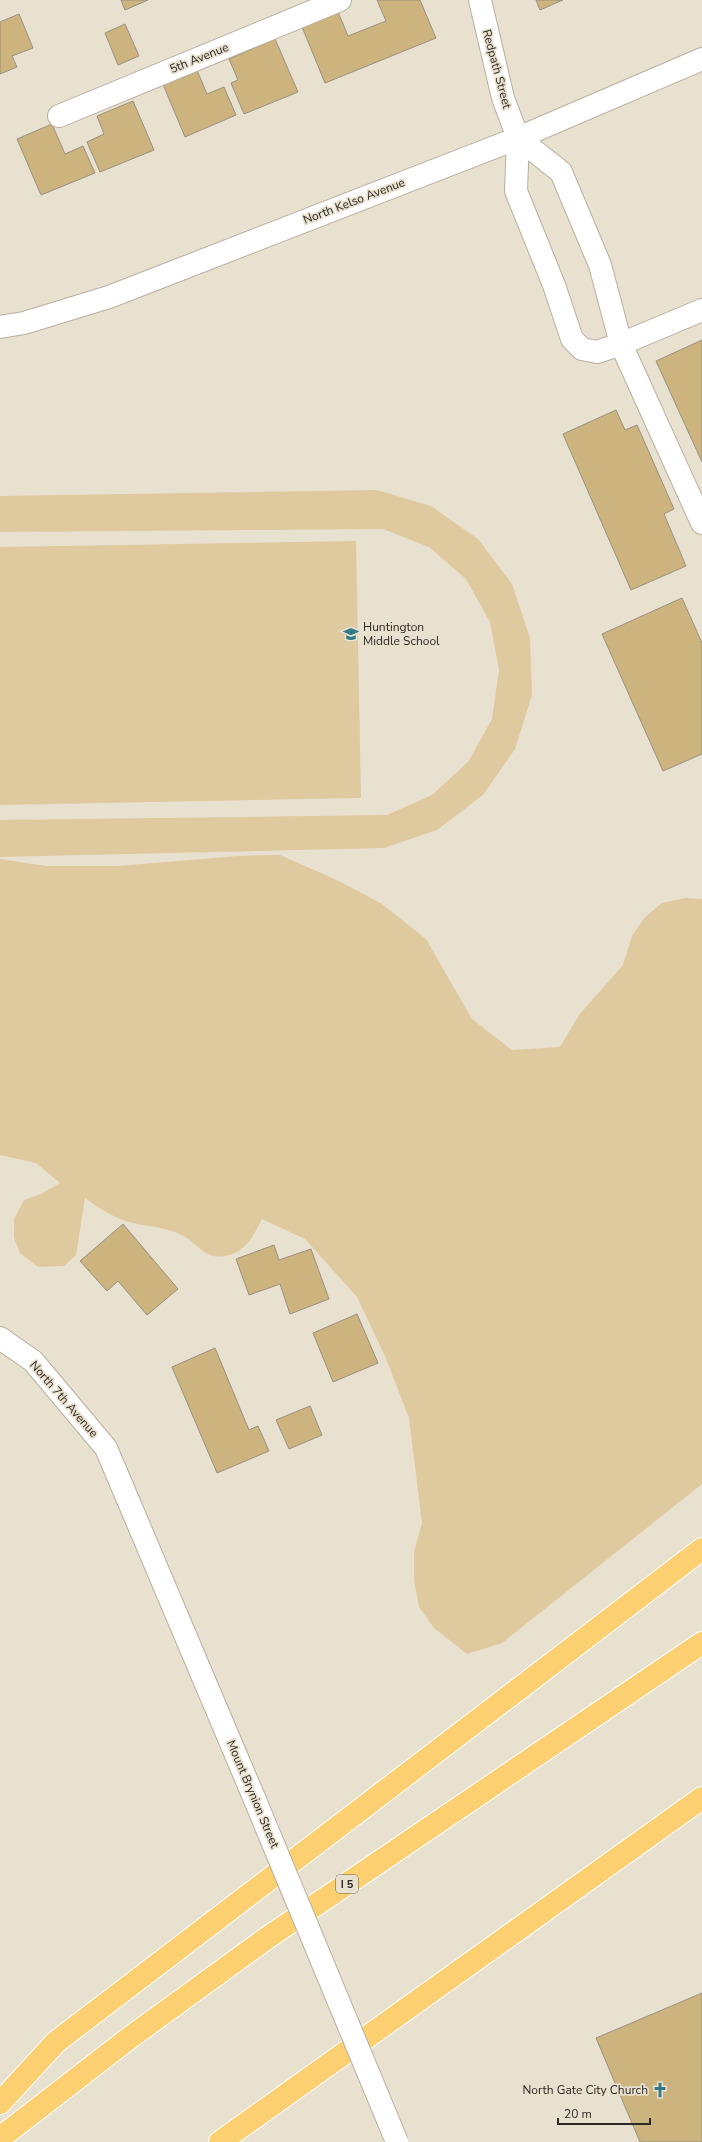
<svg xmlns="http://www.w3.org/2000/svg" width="702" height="2142" viewBox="0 0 702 2142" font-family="'Nunito Sans',sans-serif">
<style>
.green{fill:#dfc99e}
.building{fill:#cdb37e;stroke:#999182}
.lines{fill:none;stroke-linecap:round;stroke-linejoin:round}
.minor-casing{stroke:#b8af9f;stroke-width:24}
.highway-casing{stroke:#fff;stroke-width:24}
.minor{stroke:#fff;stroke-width:22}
.highway{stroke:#fccf71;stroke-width:22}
.minor-bridge-casing{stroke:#b8af9f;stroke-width:24;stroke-linecap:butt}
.minor-bridge{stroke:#fff;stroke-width:22}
.labels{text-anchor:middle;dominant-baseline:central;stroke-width:3.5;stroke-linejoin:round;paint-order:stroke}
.shield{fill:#e9e1d0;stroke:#656057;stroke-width:1}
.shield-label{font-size:11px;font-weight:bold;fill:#2c2923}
.street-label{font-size:12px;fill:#2c2923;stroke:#e9e1d0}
.poi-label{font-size:12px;fill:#2c2923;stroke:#e9e1d0;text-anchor:start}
</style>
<rect width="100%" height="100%" fill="#e9e1d0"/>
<!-- green -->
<g class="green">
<polygon points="377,490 431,506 478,539 512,584 530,638 532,695 515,749 483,795 437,830 384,848 0,857 0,820 387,815 432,795 468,762 492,719 499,670 490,622 466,579 429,547 383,529 0,532 0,496"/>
<polygon points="356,541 361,798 0,805 0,547"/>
<path d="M280,855L339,881L382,904L426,939L472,1019L512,1050L560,1047L579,1015L623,965L632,936L645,917L662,903L685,898L702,899V1484L502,1643L467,1654L434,1628L419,1607L414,1580V1552L422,1523L409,1418L385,1356L357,1297L305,1239L262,1219C254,1235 245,1253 225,1256C204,1260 197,1242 183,1236C170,1229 157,1227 142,1225C120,1221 102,1211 85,1198L76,1255L64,1266L38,1267L20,1253L14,1238V1219L24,1200L41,1194L60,1183L36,1163L0,1155V859L46,866H118L238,856Z"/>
</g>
<!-- building -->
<g class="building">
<polygon points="121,0 148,0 125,10"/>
<polygon points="377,0 420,0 436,38 325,83 302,27 338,12 348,36 386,21"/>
<polygon points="536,0 563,0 540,10"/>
<polygon points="19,14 33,48 12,56 17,67 0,74 0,22"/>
<polygon points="125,24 139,56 118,65 105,33"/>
<polygon points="275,39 298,92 244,114 231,83 238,80 229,59"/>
<polygon points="196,68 207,94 224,87 236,115 185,137 162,82"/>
<polygon points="133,101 154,150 100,172 87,142 104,134 97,116"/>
<polygon points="52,124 65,154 83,146 95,173 41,195 17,139"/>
<polygon points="702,340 702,462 656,361"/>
<polygon points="616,410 625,430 637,425 674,509 664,514 686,566 631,590 563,434"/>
<polygon points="682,598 702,643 702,754 663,771 602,634"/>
<polygon points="123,1224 178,1289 147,1315 118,1281 107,1291 80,1261"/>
<polygon points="274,1245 279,1260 311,1249 329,1299 290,1314 280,1284 249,1295 236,1259"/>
<polygon points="357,1314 378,1363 333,1382 313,1333"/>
<polygon points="215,1348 249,1430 258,1426 269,1451 217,1473 172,1367"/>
<polygon points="310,1406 322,1435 289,1449 276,1420"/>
<polygon points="702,1993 702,2142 640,2142 596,2038"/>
</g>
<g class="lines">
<!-- minor casing -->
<g class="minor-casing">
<g id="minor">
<polyline points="480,0 503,98 518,138 516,191 554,285 572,339 582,349 597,352 621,344 702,310"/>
<polyline points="59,116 340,0"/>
<polyline points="518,138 561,172 600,265 621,344 702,523"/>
<polyline points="0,327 24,323 109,297 518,138 702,59"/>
<polyline points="0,1338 33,1361 106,1448 255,1800"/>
</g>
</g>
<!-- highway casing -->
<g class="highway-casing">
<g id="highway">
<polyline points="0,2103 56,2042 702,1549"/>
<polyline points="0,2138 128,2039 267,1938 702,1643"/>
<polyline points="220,2142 702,1798"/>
</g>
</g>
<!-- minor -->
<use href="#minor" class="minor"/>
<!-- highway -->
<use href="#highway" class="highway"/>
<!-- minor-bridge casing -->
<g class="minor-bridge-casing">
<polyline id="minor-bridge" points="255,1800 397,2142"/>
</g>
<!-- minor-bridge -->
<use href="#minor-bridge" class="minor-bridge"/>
</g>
<!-- icons -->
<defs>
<g id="school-bare" transform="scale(1.2)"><path d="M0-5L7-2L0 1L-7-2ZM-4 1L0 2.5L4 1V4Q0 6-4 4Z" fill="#347988" stroke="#e9e1d0" stroke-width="2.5" paint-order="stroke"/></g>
<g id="church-bare" transform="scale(1.2)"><path d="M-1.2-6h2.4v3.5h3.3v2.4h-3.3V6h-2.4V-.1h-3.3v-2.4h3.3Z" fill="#347988" stroke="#e9e1d0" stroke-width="2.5" paint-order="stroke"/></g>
</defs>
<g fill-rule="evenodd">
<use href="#school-bare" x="351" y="634"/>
<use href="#church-bare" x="660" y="2090"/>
</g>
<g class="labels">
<!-- shield labels -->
<rect class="shield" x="336" y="1875" width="22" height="18" rx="3"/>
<g class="shield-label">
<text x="347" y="1884">I 5</text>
</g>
<!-- street labels -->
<g class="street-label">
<text transform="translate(199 58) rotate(-22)">5th Avenue</text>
<text transform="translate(497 69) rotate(75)">Redpath Street</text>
<text transform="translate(354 201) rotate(-21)">North Kelso Avenue</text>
<text transform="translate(64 1399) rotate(49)">North 7th Avenue</text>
<text transform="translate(253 1794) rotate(67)">Mount Brynion Street</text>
</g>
<!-- poi labels -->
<g class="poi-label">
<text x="363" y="627">Huntington<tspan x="363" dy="14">Middle School</tspan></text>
<text x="648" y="2090" text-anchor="end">North Gate City Church</text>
</g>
</g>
<!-- scale -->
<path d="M558 2118v6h92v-6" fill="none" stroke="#2c2923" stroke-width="2"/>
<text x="564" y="2118" font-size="12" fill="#2c2923" stroke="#e9e1d0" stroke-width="3" paint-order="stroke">20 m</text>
</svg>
